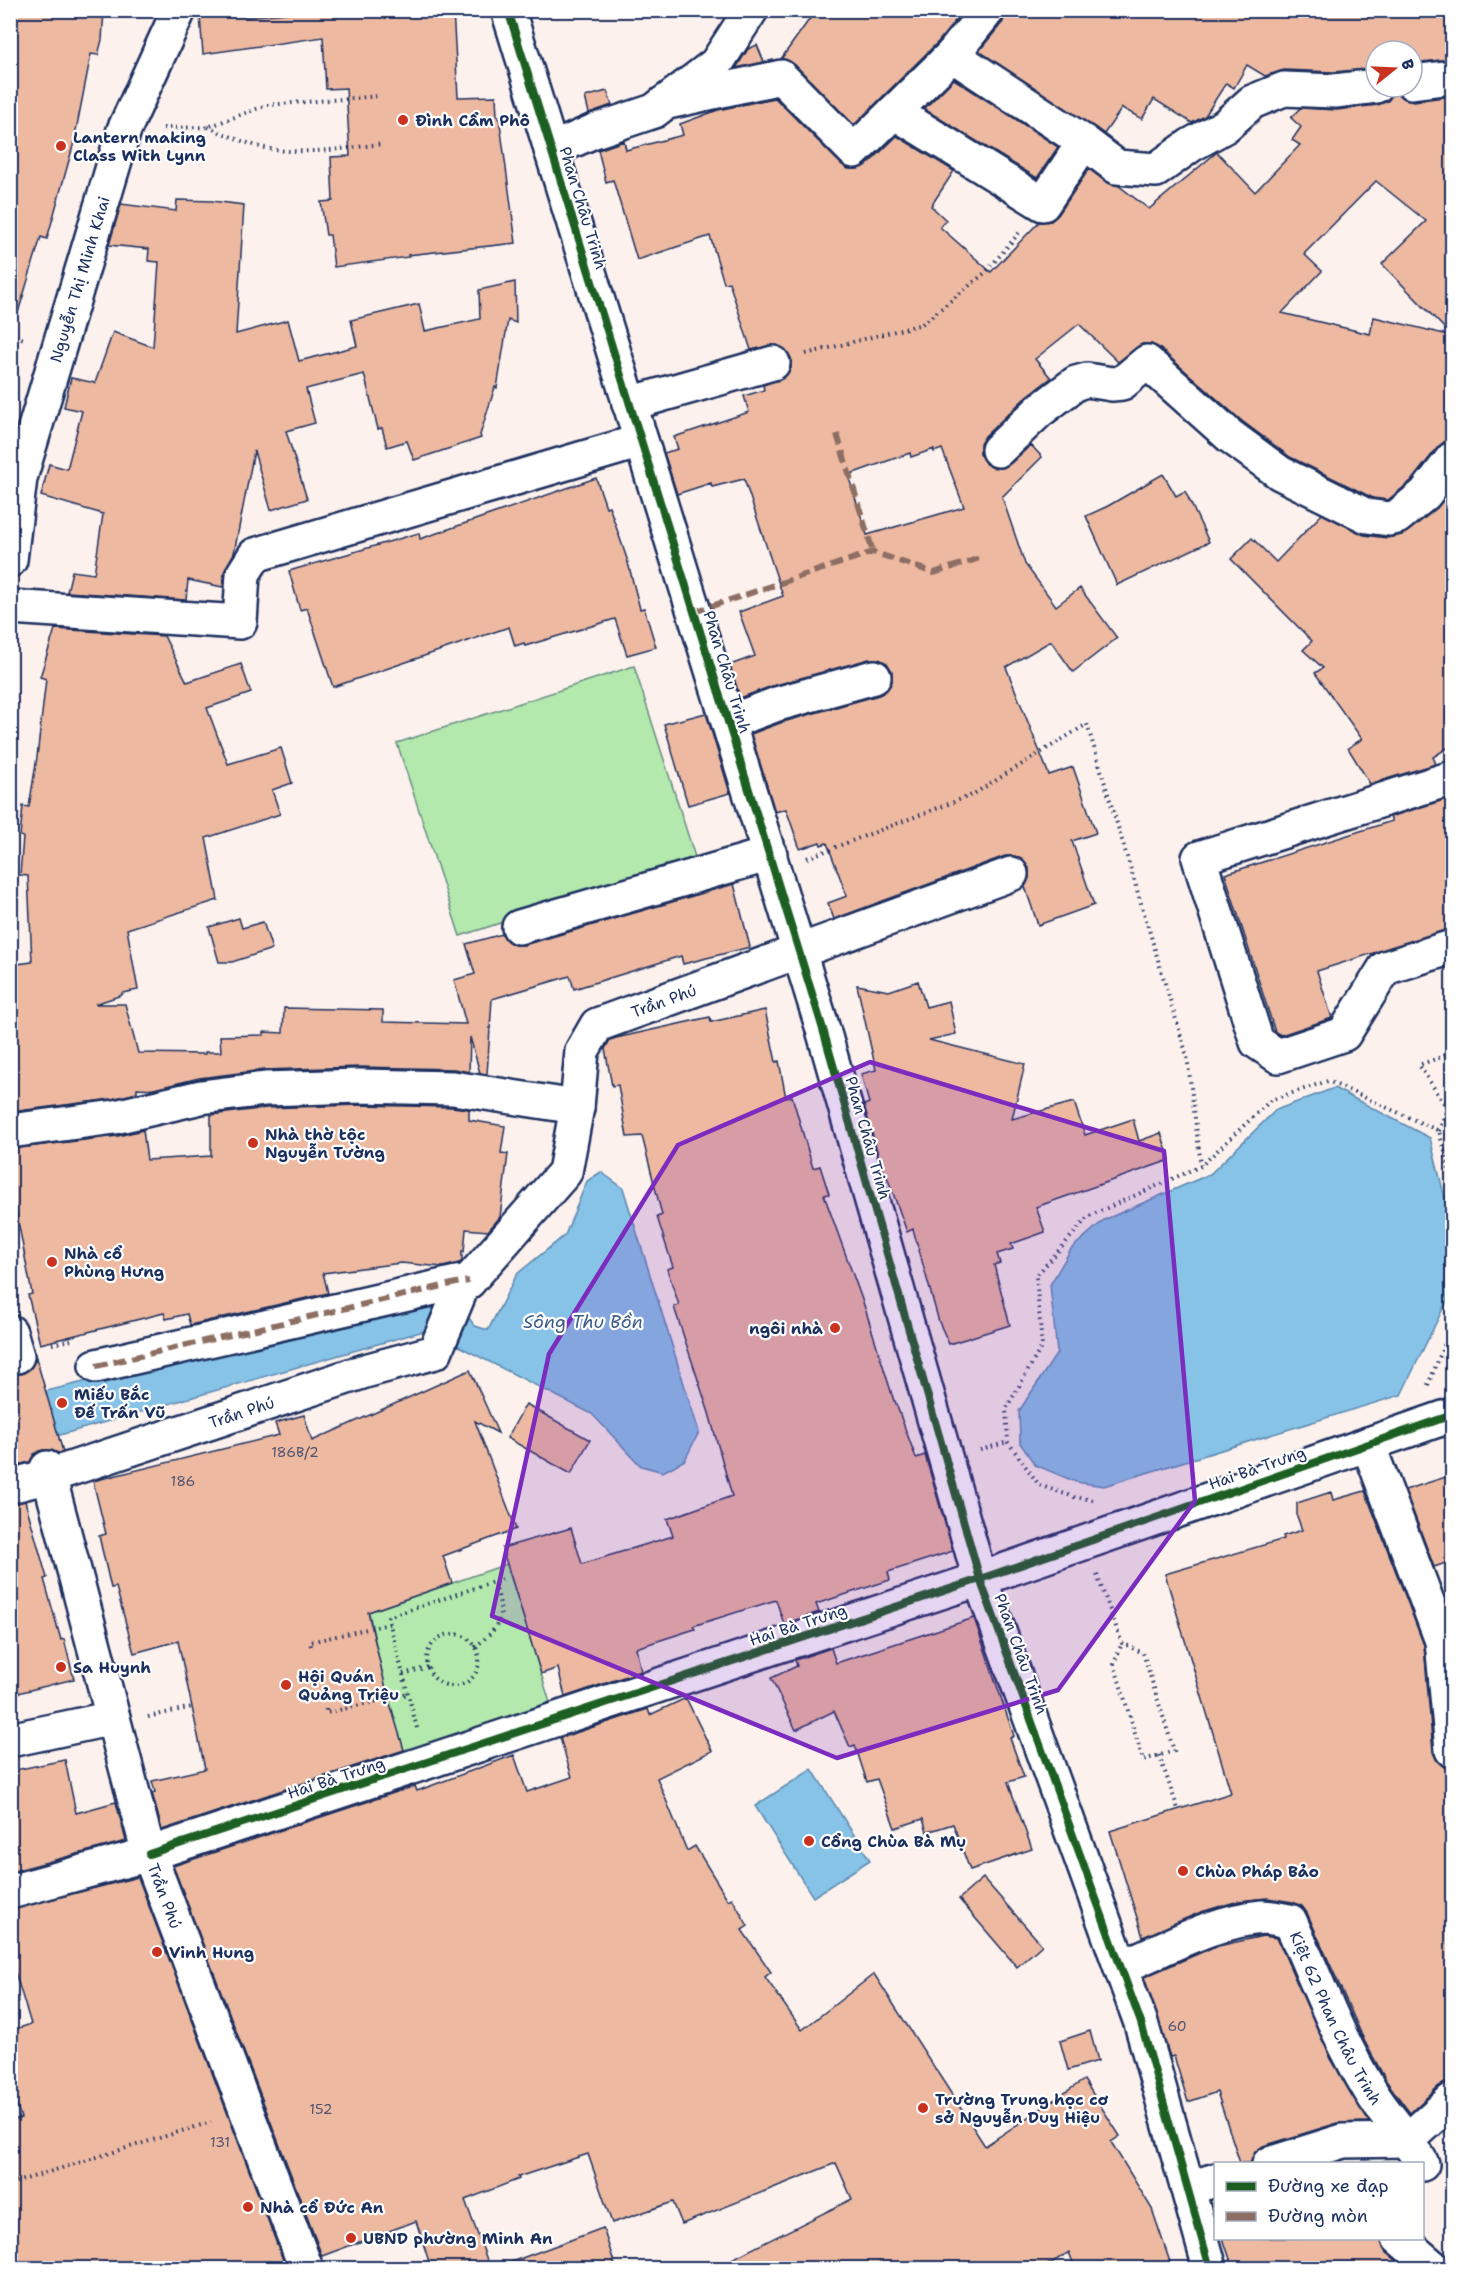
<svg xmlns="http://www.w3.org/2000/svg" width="1463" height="2279" viewBox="0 0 1463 2279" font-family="'Shantell Sans',sans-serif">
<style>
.green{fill:#b3e9ac;stroke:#678c85;stroke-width:1.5}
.water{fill:#86c3e6;stroke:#5b88b0;stroke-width:1.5}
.building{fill:#eeb9a1;stroke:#1b2f5e;stroke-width:1.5;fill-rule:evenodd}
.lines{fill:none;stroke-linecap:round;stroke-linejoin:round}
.minor-casing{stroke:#1b2f5e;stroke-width:38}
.path{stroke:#1b2f5e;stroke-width:4;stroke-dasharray:1.5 4.5;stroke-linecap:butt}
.minor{stroke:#fff;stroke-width:33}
.quiet{stroke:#8d6e63;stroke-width:6;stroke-dasharray:12 6;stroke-linecap:butt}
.cycleway-casing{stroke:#fff;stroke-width:11}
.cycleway{stroke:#1b5e20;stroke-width:8}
.marked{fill:#7b2cbf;fill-opacity:0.2;stroke:#7b2cbf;stroke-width:4.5;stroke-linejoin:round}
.poi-dot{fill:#c8321e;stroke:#fff;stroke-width:2}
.labels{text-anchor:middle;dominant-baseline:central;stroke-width:4.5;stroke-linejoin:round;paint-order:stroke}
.number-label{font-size:14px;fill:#50526f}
.poi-label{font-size:16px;font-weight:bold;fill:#1b2f5e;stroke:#fff;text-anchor:start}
.street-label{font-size:16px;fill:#1b2f5e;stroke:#fff}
.water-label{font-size:18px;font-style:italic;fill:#3b5b87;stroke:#fff}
</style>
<rect width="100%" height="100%" fill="#fcf1ec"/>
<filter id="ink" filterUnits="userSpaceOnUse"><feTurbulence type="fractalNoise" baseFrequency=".0167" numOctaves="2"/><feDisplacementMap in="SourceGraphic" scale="12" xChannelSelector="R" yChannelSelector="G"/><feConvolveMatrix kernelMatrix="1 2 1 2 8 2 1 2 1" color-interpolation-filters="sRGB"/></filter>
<g filter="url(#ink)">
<!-- green -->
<g class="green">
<polygon points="634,666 696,860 460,936 397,743"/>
<polygon points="507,1564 552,1709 406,1757 387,1696 369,1612"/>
</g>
<!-- water -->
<g class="water">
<polygon points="1334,1088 1430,1138 1452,1226 1452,1290 1401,1395 1104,1486 1076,1482 1035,1465 1020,1443 1019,1411 1057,1353 1050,1285 1071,1249 1104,1220 1210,1174 1276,1110"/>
<polygon points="601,1172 623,1188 699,1432 685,1460 663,1472 641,1466 592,1414 427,1330 11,1449 10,1400 449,1292 475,1326 488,1330 517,1274 565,1235 587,1181"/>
<polygon points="812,1769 870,1860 813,1897 755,1806"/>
</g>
<!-- building -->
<g class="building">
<polygon points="10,10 104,10 102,40 98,55 91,54 73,146 47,239 41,237 18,313 10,312"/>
<polygon points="318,10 341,10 341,14 370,10 453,10 458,97 496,96 497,116 499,116 516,243 408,255 409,257 334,267 330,235 326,235 321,202 333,201 331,157 350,156 346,88 326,89 323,37 203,54 200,16 244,14 245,17"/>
<polygon points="816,10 964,10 938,42 854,125 794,64 781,59"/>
<polygon points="1006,10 1452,10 1452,59 1412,63 1412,51 1376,51 1376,68 1334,72 1284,70 1265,76 1247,65 1234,88 1226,83 1205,116 1192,123 1154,99 1142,119 1122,108 1104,134 979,51 1003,22"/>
<polygon points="757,45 764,62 736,68 748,49"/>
<polygon points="954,79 1058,147 1037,178 924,109"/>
<path d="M1394,87L1397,94L1405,99L1414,101L1452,96V441L1444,442L1438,447L1411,481L1388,500L1373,498L1290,457L1242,421L1159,348L1151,344H1142L1118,362L1079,324L1035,359L1051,378L1026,397L985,436L980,444V454L985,463L993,468H1003L1010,464L1031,445L1042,457L1002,497L1025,564L1056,606L1080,588L1117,638L1073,672L1051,641L1006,667L1049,775L1073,767L1096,833L1072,841L1094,905L1038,925L1025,887L1029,878V868L1023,860L1014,856H1005L834,919L828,903L847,896L827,843L821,845L820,842L800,849L786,809L775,812L751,734L783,722L879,695L887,690L892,682V671L887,663L879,659H869L772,686L740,698L730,665L755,656L739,612L783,596L744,479L712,487L711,483L677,494L664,453L678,449L674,437L749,412L744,396L764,390L763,385L786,376L791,368V358L786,350L777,345L751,350L729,282L724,283L710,236L637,260L613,180L606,182L598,150L624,141L626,150L683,135L680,124L718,110L775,98L841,164L848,169H858L867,165L897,136L954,171L931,206L946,220L940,227L991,272L1039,222L1051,221L1058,215L1089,169L1106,182L1119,186L1149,209L1217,152L1255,192L1300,145L1292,140L1301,127L1291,118L1300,108L1337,110L1378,105L1388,101L1393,94ZM1376,181L1426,221L1382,264L1452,336L1374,317L1370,334L1282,313L1322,271L1304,254ZM934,449V452L942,449L964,507L867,535L848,475L910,453L911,457Z"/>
<polygon points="607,91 612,105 589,113 585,97"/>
<polygon points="177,200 212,201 244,205 236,334 288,320 299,361 357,346 351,320 419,304 425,331 480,319 479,290 515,282 516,323 508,320 497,388 495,387 480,435 481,438 414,460 407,441 387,447 382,428 378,429 364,374 306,389 315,423 286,431 307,499 271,510 254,451 234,553 224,572 223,587 188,580 186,600 67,592 72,571 94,574 103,514 41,496 49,464 67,469 82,411 64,407 71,378 95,383 113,332 153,347 159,262 148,261 149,249 109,245 121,204 176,211"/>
<polygon points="1163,474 1176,496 1185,491 1209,542 1117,585 1086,516 1108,506"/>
<polygon points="596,478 606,507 609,506 627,559 640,609 644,608 656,647 627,655 615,619 525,646 524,643 515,646 509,627 333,687 307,608 300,610 289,571 419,533 420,539"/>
<polygon points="1449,493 1452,497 1452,745 1433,757 1436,764 1370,784 1348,748 1362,739 1315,673 1323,668 1303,650 1312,641 1231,559 1252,538 1276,562 1322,514 1364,535 1387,538 1402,535 1437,508"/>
<polygon points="55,629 164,636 187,682 241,664 251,693 207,708 228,764 281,748 292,783 272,790 280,814 206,838 218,900 127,929 138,990 122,993 122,995 95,1004 125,1004 138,1053 205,1054 205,1052 221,1052 220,1036 264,1035 264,1032 283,1033 284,1008 383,1010 383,1022 466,1024 454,980 475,974 466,944 502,934 507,941 514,945 524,945 734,884 750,947 683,964 681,956 574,989 570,976 492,999 487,1074 480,1073 470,1037 469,1072 454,1069 359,1067 263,1070 199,1078 154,1089 137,1088 137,1093 112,1099 10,1112 10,965 32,962 28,876 20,875 23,837 20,836 23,806 29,807 37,757 46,679 40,677"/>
<polygon points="706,713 730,793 688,805 664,724"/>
<polygon points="1447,799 1452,818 1452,928 1317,971 1332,1018 1281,1035 1275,1032 1225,874 1392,821 1390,817"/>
<polygon points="239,918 242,928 263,922 272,949 232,962 219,962 209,927"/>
<polygon points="918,981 926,1007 949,1001 956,1034 929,1040 1025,1064 1012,1119 1074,1102 1085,1135 1133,1119 1139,1141 1161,1133 1170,1160 1036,1207 1045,1232 1011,1244 1013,1249 997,1254 1000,1263 994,1265 1010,1325 949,1344 939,1322 913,1229 907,1232 885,1171 883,1172 864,1105 869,1103 861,1074 876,1070 857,985 889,991"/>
<polygon points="765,1010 776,1062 779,1061 786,1098 792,1096 813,1168 820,1166 829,1194 824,1195 864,1305 894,1401 895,1401 916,1458 925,1455 953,1551 888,1572 890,1580 816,1604 819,1612 784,1624 776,1600 693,1626 695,1629 636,1648 641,1671 565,1697 558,1668 541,1674 502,1548 571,1528 582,1564 673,1536 667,1519 732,1496 709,1413 674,1307 679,1305 667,1269 673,1267 657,1217 662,1215 642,1136 627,1137 618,1085 612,1086 605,1049 610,1040 616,1038 710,1017 711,1022"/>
<polygon points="359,1105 451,1107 469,1109 469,1120 505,1126 501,1153 508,1154 500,1217 488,1231 466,1229 464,1252 462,1251 462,1261 459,1263 443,1267 401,1263 323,1273 328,1293 190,1325 187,1314 166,1319 164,1313 40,1344 28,1295 32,1294 10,1179 10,1149 118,1136 143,1130 147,1160 211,1156 211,1115 266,1108"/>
<polygon points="35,1354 63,1452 58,1453 51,1450 42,1450 34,1454 30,1462 10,1467 10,1373 22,1374 30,1369 35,1361"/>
<polygon points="470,1370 498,1433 475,1421 516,1529 443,1556 452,1583 368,1612 387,1693 404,1750 162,1830 152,1793 155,1792 152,1781 205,1769 178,1641 134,1653 116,1587 111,1588 99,1536 106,1534 93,1481 279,1435 275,1423 304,1415 312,1441"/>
<polygon points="526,1404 590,1440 571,1474 507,1438"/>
<polygon points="1452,1475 1452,1561 1434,1567 1405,1490"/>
<polygon points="1365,1491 1424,1645 1433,1752 1437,1761 1444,1767 1452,1769 1452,2082 1439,2086 1410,2113 1387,2082 1365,2042 1307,1913 1302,1906 1293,1902 1267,1898 1239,1901 1201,1912 1143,1937 1110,1831 1231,1793 1165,1574 1284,1539 1283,1536 1302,1530 1297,1516 1297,1503 1331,1492 1333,1500"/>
<polygon points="25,1501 47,1578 44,1579 61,1640 64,1639 74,1679 10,1695 10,1504"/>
<polygon points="974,1618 1014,1736 1010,1738 1024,1777 1008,1782 1032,1849 970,1870 953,1824 927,1832 923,1819 895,1828 877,1779 867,1782 855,1745 850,1747 834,1711 796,1730 771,1678 797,1666 795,1660 831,1648 836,1663"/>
<polygon points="686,1698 712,1751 657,1778 687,1851 695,1846 728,1900 732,1898 748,1926 742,1930 771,1972 765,1977 802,2030 874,1974 985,2146 1084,2080 1120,2136 1111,2142 1152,2209 1172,2268 1075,2268 1069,2252 1043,2268 714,2268 852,2199 836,2163 682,2224 673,2202 612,2223 588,2154 518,2177 519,2179 465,2200 490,2268 431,2268 416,2221 322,2256 173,1866 415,1786 417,1791 514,1755 527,1792 572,1777 560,1738 648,1709 650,1715"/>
<polygon points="65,1760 76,1813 116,1802 126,1841 10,1872 10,1771"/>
<polygon points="138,1877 286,2268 10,2268 10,2121 21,2118 10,2086 10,2031 31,2024 10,1956 10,1910"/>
<polygon points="983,1878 1042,1945 1017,1967 959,1899"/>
<polygon points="1263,1936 1277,1938 1331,2059 1369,2122 1338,2123 1263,2146 1255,2152 1251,2163 1240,2163 1217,2092 1188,2102 1174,2056 1170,2057 1144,1977 1214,1947"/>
<polygon points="1090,2031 1098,2061 1068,2070 1060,2041"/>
<polygon points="603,2228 616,2268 504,2268 503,2265"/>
<polygon points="1223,2238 1381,2238 1382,2245 1386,2252 1406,2268 1233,2268"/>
</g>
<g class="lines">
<!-- minor casing -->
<g class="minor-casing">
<g id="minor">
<polyline points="508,10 822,1026 980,1579 1141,2023 1210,2268"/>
<polyline points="952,55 1084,142 1117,167 1156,170 1191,145 1225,126 1252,102 1284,89 1335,91 1376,86"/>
<polyline points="1412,82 1452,77"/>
<polyline points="664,103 781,77 854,151 952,55 988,10"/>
<polyline points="894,112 1043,204 1084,142"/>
<polyline points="551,150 594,131 654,111 716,64 751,10"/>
<polyline points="629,404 773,363"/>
<polyline points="998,450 1039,411 1076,383 1087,380 1112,384 1122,383 1147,362 1230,436 1280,473 1367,516 1389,519 1397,517 1425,494 1452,459"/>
<path id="s1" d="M10,560L20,478L124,130L179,10"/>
<polyline points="10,607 240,622 243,574 255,555 641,441"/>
<polyline points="729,722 777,704 874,677"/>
<polyline points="1452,778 1199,858 1257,1042 1278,1056 1344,1034 1385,968 1452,947"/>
<polyline points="519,927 770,854"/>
<polyline points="10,1131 115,1117 201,1097 265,1089 359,1086 453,1088 577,1107"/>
<polyline points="10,1332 17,1356"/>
<polyline points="96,1366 456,1283 469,1281"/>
<polyline points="1368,1444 1442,1641 1452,1750"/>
<path id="s2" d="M47,1468L149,1854L306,2268"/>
<path id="s3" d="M10,1486L49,1476L365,1371L435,1352L462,1287L469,1281L565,1172L577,1107L582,1051L597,1025L1011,874"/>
<polyline points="10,1740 113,1718"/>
<polyline points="10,1892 149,1854 980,1579 1452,1415"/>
<path id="s4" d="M1121,1967C1165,1949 1213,1921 1262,1917C1271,1917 1282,1920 1290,1921C1316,1978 1338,2039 1371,2092C1386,2117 1408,2137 1422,2164"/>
<polyline points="1269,2164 1343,2141 1408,2140 1452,2100"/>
<polyline points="1188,2188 1216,2180"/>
<polyline points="1399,2238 1434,2268"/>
</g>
</g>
<!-- path -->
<g class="path">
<path d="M208,127C228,135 248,145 270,149C307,155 346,148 383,144"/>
<polyline points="163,128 208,127 267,105 380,96"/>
<polyline points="10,334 24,339"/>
<polyline points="806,354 922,324 985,273 1019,233"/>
<polyline points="807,858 972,795 1087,724 1187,1056 1201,1165"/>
<polyline points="1439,1131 1447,1108 1419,1065 1452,1053"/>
<polyline points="52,1344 71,1340"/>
<polyline points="1428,1385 1452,1326"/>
<polyline points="980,1450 1008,1442"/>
<polyline points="1093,1500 1074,1497 1039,1485 1008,1442 1006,1409 1042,1346 1036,1276 1089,1216 1201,1166 1271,1100 1328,1081 1439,1131 1452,1179"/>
<polyline points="1097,1575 1122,1643 1143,1653 1174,1751 1143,1760 1114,1664 1122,1643"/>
<circle cx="453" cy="1660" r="26"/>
<polyline points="311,1646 310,1642 389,1624"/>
<path d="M475,1647C504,1623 505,1617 494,1581"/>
<polyline points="403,1674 428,1667"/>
<polyline points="326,1709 326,1713 408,1694"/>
<polyline points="148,1717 192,1707"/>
<polyline points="417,1728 388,1617 502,1579"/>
<polyline points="1159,1755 1178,1809"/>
<polyline points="10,2184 211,2122"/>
</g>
<!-- minor -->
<use href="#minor" class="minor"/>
<!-- quiet -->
<g class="quiet">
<polyline points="837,434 873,552"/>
<polyline points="694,612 873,552 934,573 980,558"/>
<polyline points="96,1366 456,1283 469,1281"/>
</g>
<!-- cycleway casing -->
<g class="cycleway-casing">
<g id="cycleway">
<polyline points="508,10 822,1026 980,1579 1141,2023 1210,2268"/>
<polyline points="149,1854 980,1579 1452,1415"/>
</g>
</g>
<!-- cycleway -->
<use href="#cycleway" class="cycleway"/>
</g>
</g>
<!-- marked area -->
<path class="marked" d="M870,1062L1164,1151L1195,1501L1058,1690L837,1758L492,1616L549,1354L678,1145Z"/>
<!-- markers -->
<g class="poi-dot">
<circle cx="403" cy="120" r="6"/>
<circle cx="61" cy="146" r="6"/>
<circle cx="253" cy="1143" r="6"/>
<circle cx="52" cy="1262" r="6"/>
<circle cx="835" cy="1328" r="6"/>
<circle cx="62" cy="1403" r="6"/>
<circle cx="61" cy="1667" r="6"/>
<circle cx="286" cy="1685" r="6"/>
<circle cx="809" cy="1841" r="6"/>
<circle cx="1183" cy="1871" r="6"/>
<circle cx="157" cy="1952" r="6"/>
<circle cx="923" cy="2108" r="6"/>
<circle cx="248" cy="2207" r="6"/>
<circle cx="351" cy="2238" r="6"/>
</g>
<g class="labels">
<!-- number labels -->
<g class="number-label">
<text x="295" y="1452">186B/2</text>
<text x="183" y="1481">186</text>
<text x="1177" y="2026">60</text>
<text x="321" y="2109">152</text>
<text x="220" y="2142">131</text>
</g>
<!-- poi labels -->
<g class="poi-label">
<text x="415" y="120">Đình Cẩm Phô</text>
<text x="73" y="137">Lantern making<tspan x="73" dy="18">Class With Lynn</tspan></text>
<text x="265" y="1134">Nhà thờ tộc<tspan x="265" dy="18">Nguyễn Tường</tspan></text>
<text x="64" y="1253">Nhà cổ<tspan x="64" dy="18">Phùng Hưng</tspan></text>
<text x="823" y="1328" text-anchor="end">ngôi nhà</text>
<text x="74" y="1394">Miếu Bắc<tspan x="74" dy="18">Đế Trấn Vũ</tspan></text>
<text x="73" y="1667">Sa Huynh</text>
<text x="298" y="1676">Hội Quán<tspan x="298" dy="18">Quảng Triệu</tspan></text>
<text x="821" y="1841">Cổng Chùa Bà Mụ</text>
<text x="1195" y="1871">Chùa Pháp Bảo</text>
<text x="169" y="1952">Vinh Hung</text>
<text x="935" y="2099">Trường Trung học cơ<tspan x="935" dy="18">sở Nguyễn Duy Hiệu</tspan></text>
<text x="260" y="2207">Nhà cổ Đức An</text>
<text x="363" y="2238">UBND phường Minh An</text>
</g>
<!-- street labels -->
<g class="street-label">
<text transform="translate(583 208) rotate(73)">Phan Châu Trinh</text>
<text stroke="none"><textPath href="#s1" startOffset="290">Nguyễn Thị Minh Khai</textPath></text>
<text transform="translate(727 672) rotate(73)">Phan Châu Trinh</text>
<text stroke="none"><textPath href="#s3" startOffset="894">Trần Phú</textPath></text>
<text transform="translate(868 1138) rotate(74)">Phan Châu Trinh</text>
<text stroke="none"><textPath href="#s3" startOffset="243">Trần Phú</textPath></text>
<text transform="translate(1257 1468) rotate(-19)">Hai Bà Trưng</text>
<text transform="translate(798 1625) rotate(-18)">Hai Bà Trưng</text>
<text transform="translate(1021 1654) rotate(70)">Phan Châu Trinh</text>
<text transform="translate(336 1778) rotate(-18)">Hai Bà Trưng</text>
<text stroke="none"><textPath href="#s2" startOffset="444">Trần Phú</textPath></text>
<text stroke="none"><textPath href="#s4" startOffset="286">Kiệt 62 Phan Châu Trinh</textPath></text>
</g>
<!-- water labels -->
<g class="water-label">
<text x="583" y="1322">Sông Thu Bồn</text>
</g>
</g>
<!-- margin -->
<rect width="1463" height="2279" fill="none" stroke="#fff" stroke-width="36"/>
<rect x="18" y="18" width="1427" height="2243" fill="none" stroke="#1b2f5e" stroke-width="2" filter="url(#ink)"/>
<!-- legend -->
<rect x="1214" y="2162" width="210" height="78" fill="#ffffff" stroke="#a4acbf" stroke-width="1.5"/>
<rect x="1226" y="2182" width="30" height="9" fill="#1b5e20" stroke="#a4acbf" stroke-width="1.5"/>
<text x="1268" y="2192" font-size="18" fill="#1b2f5e">Đường xe đạp</text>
<rect x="1226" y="2212" width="30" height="9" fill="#8d6e63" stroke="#a4acbf" stroke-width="1.5"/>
<text x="1268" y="2222" font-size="18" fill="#1b2f5e">Đường mòn</text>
<!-- north arrow -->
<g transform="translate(1394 69) rotate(72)"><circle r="28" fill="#ffffff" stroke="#a4acbf" stroke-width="1.5"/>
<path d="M0-4.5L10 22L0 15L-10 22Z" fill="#c8321e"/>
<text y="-9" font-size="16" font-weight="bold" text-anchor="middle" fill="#1b2f5e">B</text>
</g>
</svg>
